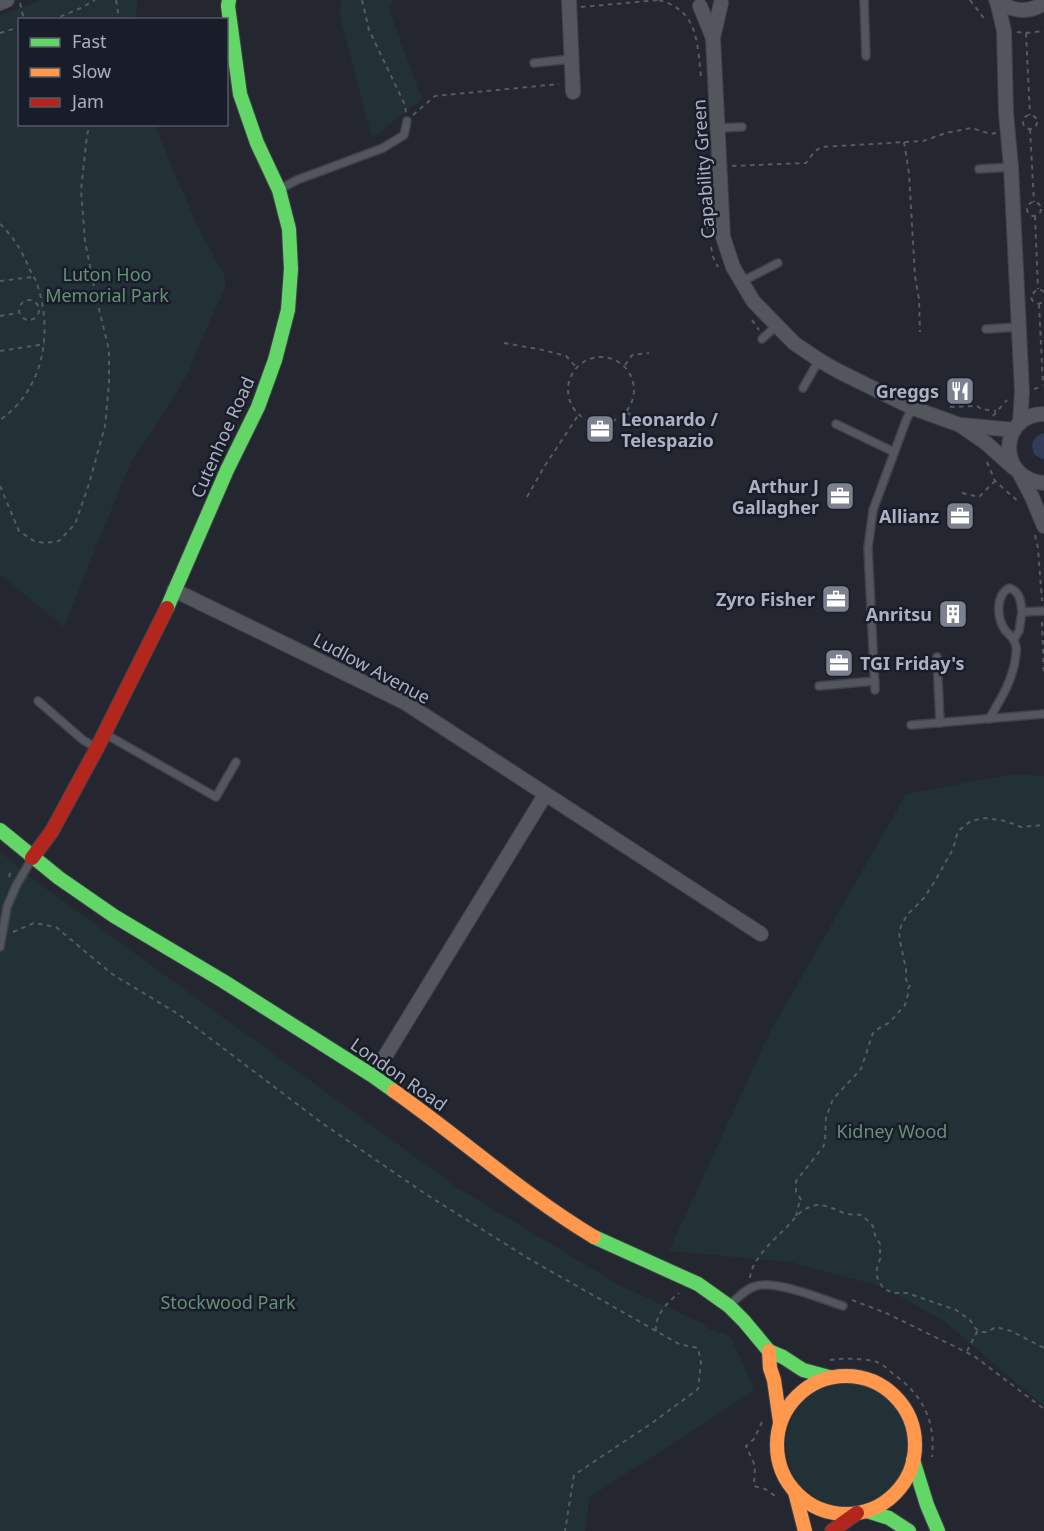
<svg xmlns="http://www.w3.org/2000/svg" width="1044" height="1531" viewBox="0 0 1044 1531" font-family="'Noto Sans',sans-serif">
<style>
.green{fill:#223135}
.water{fill:#323c58}
.lines{fill:none;stroke-linecap:round;stroke-linejoin:round}
.lane-casing{stroke:#404249;stroke-width:10}
.street-casing{stroke:#404249;stroke-width:16}
.fast-casing{stroke:#404249;stroke-width:16}
.slow-casing{stroke:#404249;stroke-width:16}
.jam-casing{stroke:#404249;stroke-width:16}
.path{stroke:#565a62;stroke-width:2;stroke-dasharray:4.5 4.5;stroke-linecap:butt}
.lane{stroke:#54565e;stroke-width:7}
.street{stroke:#54565e;stroke-width:14}
.fast{stroke:#63d668;stroke-width:14}
.slow{stroke:#ff974d;stroke-width:14}
.jam{stroke:#b3261e;stroke-width:14}
.labels{text-anchor:middle;dominant-baseline:central;stroke-width:5;stroke-linejoin:round;paint-order:stroke}
.street-label{font-size:18px;fill:#acb1c2;stroke:#181d29}
.park-label{font-size:18px;fill:#669177;stroke:#181d29}
.poi-label{font-size:18px;font-weight:bold;fill:#acb1c2;stroke:#181d29;text-anchor:end}
</style>
<rect width="100%" height="100%" fill="#24272f"/>
<!-- green -->
<g class="green">
<polygon points="41,0 138,0 135,19 20,20 20,124 155,125 176,177 198,227 225,277 225,288 211,318 187,375 157,424 135,455 125,476 64,627 0,574 0,15"/>
<polygon points="341,0 393,0 389,10 422,99 372,138 340,16"/>
<polygon points="1013,774 1044,776 1044,1406 944,1321 883,1287 790,1262 669,1251 770,1032 906,794"/>
<polygon points="0,851 23,872 458,1188 619,1285 702,1323 709,1329 730,1336 755,1390 590,1497 585,1531 0,1531"/>
<circle cx="848" cy="1445" r="62"/>
</g>
<!-- water -->
<path class="water" d="M1044,433V460L1035,455C1029,445 1033,436 1044,433Z"/>
<g class="lines">
<!-- lane casing -->
<g class="lane-casing">
<g id="lane">
<polyline points="864,0 866,56"/>
<polyline points="534,63 571,59"/>
<polyline points="718,128 742,127"/>
<polyline points="979,169 1011,167"/>
<polyline points="280,189 297,180 383,148 404,135 407,121"/>
<polyline points="741,282 778,263"/>
<polyline points="986,329 1018,327"/>
<polyline points="762,339 776,326"/>
<polyline points="803,388 819,360"/>
<polyline points="836,424 894,452"/>
<polyline points="1014,639 1019,631 1022,612"/>
<polyline points="937,657 940,723"/>
<polyline points="819,686 875,681"/>
<polyline points="875,690 868,548 873,510 907,418 913,408"/>
<polyline points="38,701 83,740 95,747"/>
<path d="M989,719C1001,699 1014,678 1016,654C1017,650 1016,644 1014,641C1012,636 1008,634 1005,630C997,618 995,596 1009,588C1020,591 1021,602 1022,612L1044,611"/>
<polyline points="911,725 1044,714"/>
<polyline points="107,735 216,797 236,762"/>
<polyline points="0,947 7,907 16,886 31,860"/>
<path d="M729,1305C737,1299 746,1288 756,1286C776,1280 822,1299 843,1306"/>
</g>
</g>
<!-- street casing -->
<g class="street-casing">
<g id="street">
<polyline points="569,0 573,92"/>
<path d="M996,0C1011,11 1028,14 1044,3"/>
<polyline points="997,1 1004,31 1006,113 1011,167 1022,392 1020,423"/>
<polyline points="0,3 7,0"/>
<polyline points="700,6 713,38 721,3"/>
<polyline points="713,38 723,237 733,267 753,301 794,343 819,360 838,371 913,408 960,425 986,443 1014,468"/>
<path d="M1044,414C999,414 996,479 1044,483"/>
<polyline points="962,425 1014,430"/>
<polyline points="1020,474 1032,497 1044,526"/>
<polyline points="174,590 404,702 761,934"/>
<polyline points="373,1076 545,795"/>
</g>
</g>
<!-- fast casing -->
<g class="fast-casing">
<g id="fast">
<polyline points="167,608 227,470 258,407 275,360 288,310 291,269 289,229 279,190 257,143 240,94 228,6 229,0"/>
<polyline points="0,830 59,878 114,916 223,981 373,1076 394,1091"/>
<polyline points="594,1237 698,1284 729,1306 744,1321 769,1351 783,1357 803,1370 829,1377"/>
<polyline points="913,1460 927,1505 938,1531"/>
<polyline points="867,1511 889,1518 909,1531"/>
</g>
</g>
<!-- slow casing -->
<g class="slow-casing">
<g id="slow">
<path d="M394,1091C462,1139 524,1195 594,1237"/>
<polyline points="769,1351 770,1368 774,1380 780,1422"/>
<circle cx="846" cy="1445" r="69"/>
<polyline points="795,1492 805,1531"/>
</g>
</g>
<!-- jam casing -->
<g class="jam-casing">
<g id="jam">
<polyline points="32,858 52,831 97,748 167,608"/>
<polyline points="832,1531 857,1513"/>
</g>
</g>
<!-- path -->
<g class="path">
<polyline points="116,0 118,12 116,20"/>
<polyline points="362,0 369,30 405,105 406,113"/>
<path d="M659,0C699,11 697,43 701,77"/>
<polyline points="970,0 983,17 987,21"/>
<polyline points="20,3 24,20"/>
<polyline points="581,7 659,0"/>
<polyline points="52,20 81,8 95,0"/>
<polyline points="1017,32 1026,33 1044,31"/>
<polyline points="0,33 20,27"/>
<polyline points="1026,33 1030,115"/>
<circle cx="1030" cy="122" r="7"/>
<polyline points="413,115 435,96 559,84"/>
<polyline points="1030,129 1034,202"/>
<polyline points="904,142 909,173 915,276 919,299 920,332"/>
<polyline points="705,161 705,212 708,233"/>
<polyline points="732,166 806,163 814,152 821,147 923,141 946,133 971,128 991,134 996,133"/>
<circle cx="1034" cy="209" r="7"/>
<polyline points="1035,216 1038,289"/>
<path d="M0,224C14,237 23,253 30,270C33,276 37,281 38,287C53,335 43,390 0,420"/>
<polyline points="711,247 713,257 718,267"/>
<polyline points="0,281 33,277"/>
<path d="M1044,292L1041,290H1036L1031,296L1032,300C1036,304 1040,305 1044,301"/>
<circle cx="29" cy="310" r="10"/>
<polyline points="1039,304 1043,385"/>
<polyline points="0,316 18,313"/>
<polyline points="752,320 759,330"/>
<polyline points="504,343 543,350 566,356 577,368"/>
<polyline points="0,351 45,344"/>
<circle cx="601" cy="390" r="33"/>
<polyline points="625,365 632,355 649,353"/>
<polyline points="1034,389 1043,386"/>
<polyline points="950,407 977,406 981,409 996,411"/>
<polyline points="627,412 640,424 650,424"/>
<polyline points="993,416 1007,400"/>
<polyline points="987,462 995,481 1020,503"/>
<polyline points="0,486 19,531 34,541 45,543 59,541 75,524 89,484 105,426 109,383 109,350 96,297 85,241 81,190 87,135 90,124"/>
<polyline points="962,493 979,497 995,481"/>
<polyline points="527,497 544,467 579,414"/>
<polyline points="1035,535 1038,548 1042,601"/>
<polyline points="1042,622 1044,676"/>
<polyline points="9,877 11,870"/>
<polyline points="13,932 34,923 56,927 112,974 178,1014 322,1123 427,1195 531,1260 679,1344 698,1348 701,1363 698,1389 652,1423 574,1475 565,1531"/>
<polyline points="796,1216 799,1204 802,1201 796,1192 796,1181 823,1147 825,1142 826,1117 833,1099 861,1069 873,1033 882,1026 889,1023 905,1005 908,994 908,989 910,985 906,980 906,969 900,941 899,931 903,922 908,914 924,898 935,881 953,849 958,831 971,821 985,818 1006,821 1021,827 1044,825"/>
<path d="M750,1278C751,1261 772,1241 784,1230C794,1220 801,1207 817,1205C828,1204 838,1212 848,1214C853,1215 858,1214 862,1215L873,1226L875,1235L880,1244V1259L876,1272L878,1280L884,1289L894,1293H907L956,1310L970,1320L976,1329L982,1332H987L996,1327L1011,1331L1044,1348"/>
<polyline points="852,1300 886,1313 974,1356 1044,1409"/>
<path d="M656,1331C655,1314 667,1303 679,1293"/>
<polyline points="967,1351 978,1330"/>
<path d="M830,1360C845,1358 862,1358 877,1362C882,1364 888,1369 892,1373C922,1394 936,1420 932,1457"/>
<polyline points="762,1422 754,1439 746,1446 755,1466 754,1486 765,1489 778,1498"/>
</g>
<!-- lane -->
<use href="#lane" class="lane"/>
<!-- street -->
<use href="#street" class="street"/>
<!-- fast -->
<use href="#fast" class="fast"/>
<!-- slow -->
<use href="#slow" class="slow"/>
<!-- jam -->
<use href="#jam" class="jam"/>
</g>
<!-- icons -->
<defs>
<g id="restaurant-square" transform="scale(1.5)"><rect x="-9" y="-9" width="18" height="18" rx="4" fill="#7c818f" stroke="#181d29"/><path d="M-5-6h1v4h1v-4h1v4h1v-4h1v5L-1.5 .5V6h-2V.5L-5-1ZM5-6V6H3V1.5H1.5Q1.5-4 5-6Z" fill="#fff"/></g>
<g id="office-square" transform="scale(1.5)"><rect x="-9" y="-9" width="18" height="18" rx="4" fill="#7c818f" stroke="#181d29"/><path d="M-6-3h4V-5.5h4V-3h4V5H-6ZM-1-4.5V-3h2v-1.5ZM-6 0V1H6V0Z" fill="#fff"/></g>
<g id="building-square" transform="scale(1.5)"><rect x="-9" y="-9" width="18" height="18" rx="4" fill="#7c818f" stroke="#181d29"/><path d="M-4-6H4V6H1V3H-1V6H-4ZM-2.5-4.3h1.7v1.8h-1.7ZM.8-4.3h1.7v1.8H.8ZM-2.5-1h1.7V.8h-1.7ZM.8-1h1.7V.8H.8Z" fill="#fff"/></g>
</defs>
<g fill-rule="evenodd">
<use href="#restaurant-square" x="960" y="391"/>
<use href="#office-square" x="600" y="429"/>
<use href="#office-square" x="840" y="496"/>
<use href="#office-square" x="960" y="516"/>
<use href="#office-square" x="836" y="599"/>
<use href="#building-square" x="953" y="614"/>
<use href="#office-square" x="839" y="663"/>
</g>
<g class="labels">
<!-- street labels -->
<g class="street-label">
<text transform="translate(703 169) rotate(-94)">Capability Green</text>
<text transform="translate(222 437) rotate(-66)">Cutenhoe Road</text>
<text transform="translate(372 668) rotate(28)">Ludlow Avenue</text>
<text transform="translate(399 1074) rotate(35)">London Road</text>
</g>
<!-- park labels -->
<g class="park-label">
<text x="107" y="274">Luton Hoo<tspan x="107" dy="21">Memorial Park</tspan></text>
<text x="892" y="1131">Kidney Wood</text>
<text x="228" y="1302">Stockwood Park</text>
</g>
<!-- poi labels -->
<g class="poi-label">
<text x="939" y="391">Greggs</text>
<text x="621" y="419" text-anchor="start">Leonardo /<tspan x="621" dy="21">Telespazio</tspan></text>
<text x="819" y="486">Arthur J<tspan x="819" dy="21">Gallagher</tspan></text>
<text x="939" y="516">Allianz</text>
<text x="815" y="599">Zyro Fisher</text>
<text x="932" y="614">Anritsu</text>
<text x="860" y="663" text-anchor="start">TGI Friday's</text>
</g>
</g>
<!-- legend -->
<rect x="18" y="18" width="210" height="108" fill="#181d29" stroke="#535866" stroke-width="1.5"/>
<rect x="30" y="38" width="30" height="9" fill="#63d668" stroke="#535866" stroke-width="1.5"/>
<text x="72" y="48" font-size="18" fill="#acb1c2">Fast</text>
<rect x="30" y="68" width="30" height="9" fill="#ff974d" stroke="#535866" stroke-width="1.5"/>
<text x="72" y="78" font-size="18" fill="#acb1c2">Slow</text>
<rect x="30" y="98" width="30" height="9" fill="#b3261e" stroke="#535866" stroke-width="1.5"/>
<text x="72" y="108" font-size="18" fill="#acb1c2">Jam</text>
</svg>
